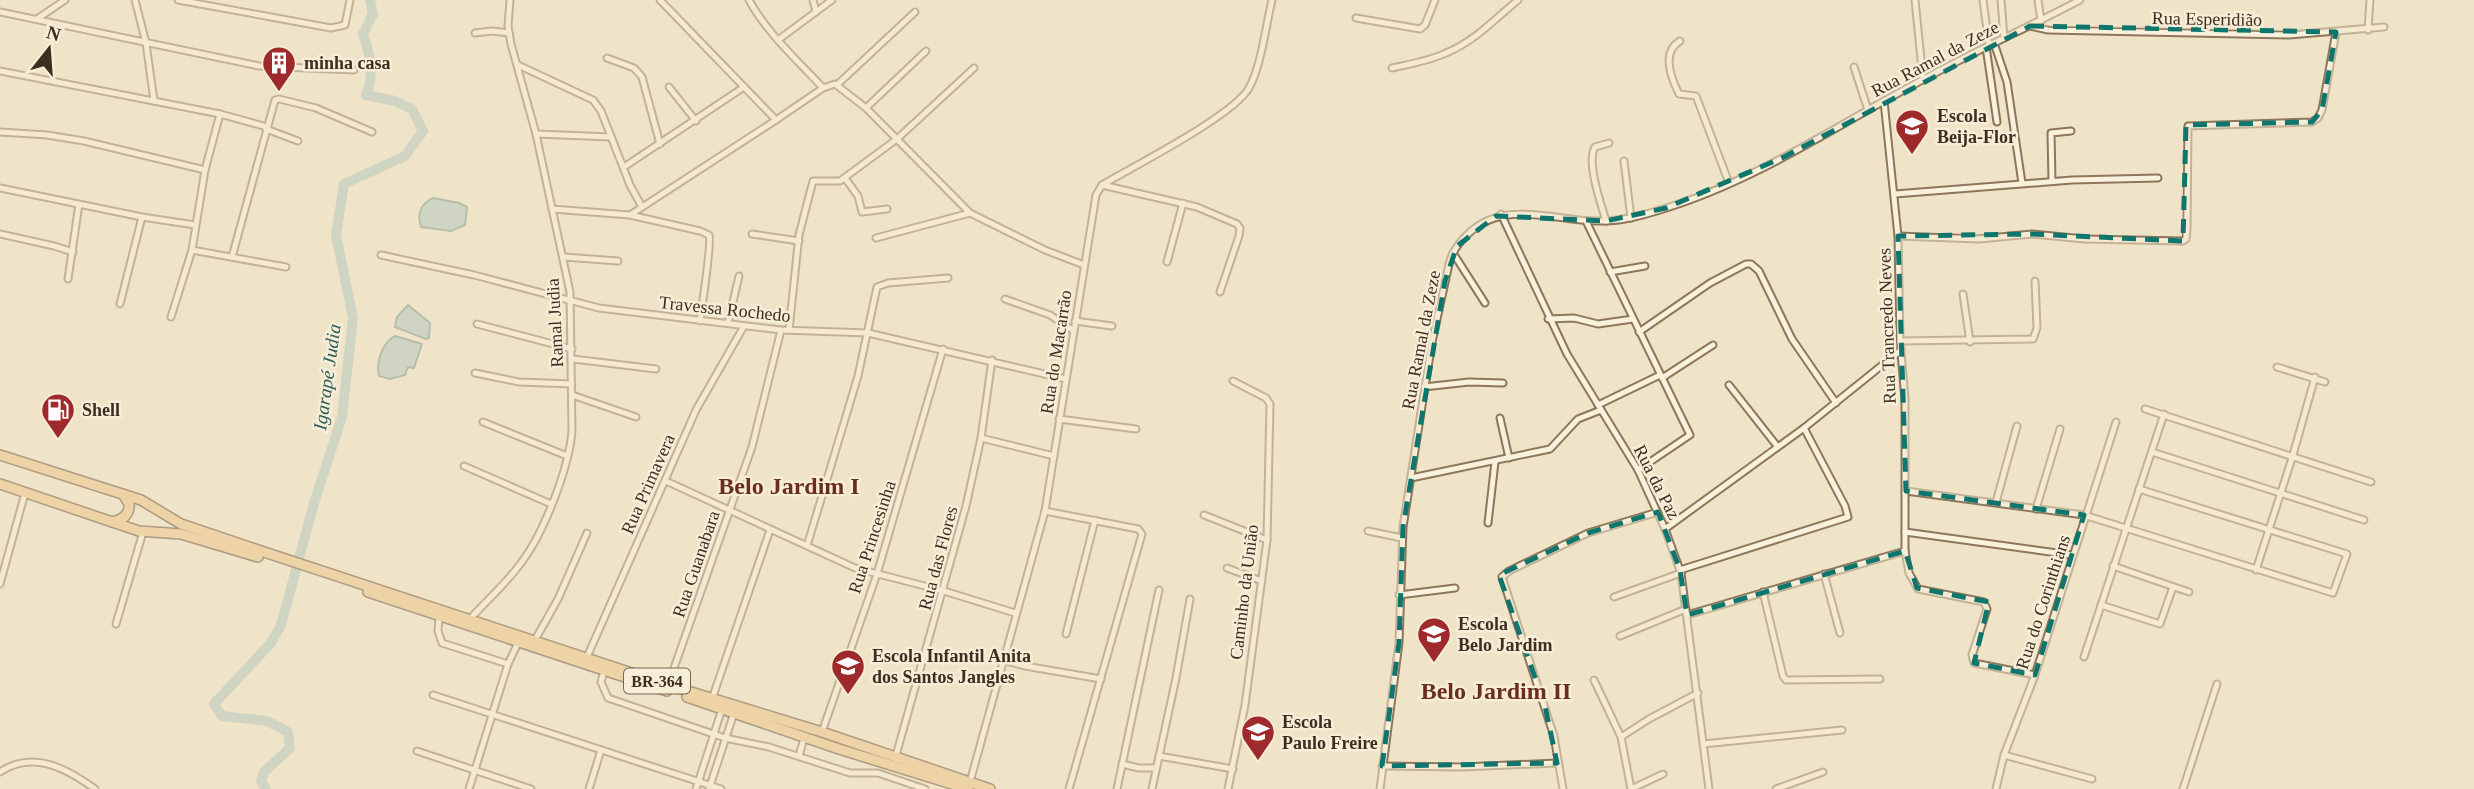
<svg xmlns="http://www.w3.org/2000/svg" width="2474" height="789" viewBox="0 0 2474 789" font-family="'Times New Roman',serif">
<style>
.water{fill:#a9c4bc;stroke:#6f938a;stroke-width:2}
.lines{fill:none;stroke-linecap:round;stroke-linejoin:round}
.river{stroke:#a9c4bc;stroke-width:10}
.minor-casing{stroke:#8d765c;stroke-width:9}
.trunk-casing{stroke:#5b4430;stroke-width:12}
.minor{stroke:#faf1dc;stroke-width:5}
.trunk{stroke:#eabe7c;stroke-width:9}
.marked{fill:none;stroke:#0f766e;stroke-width:5;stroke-dasharray:14 9;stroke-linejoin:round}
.labels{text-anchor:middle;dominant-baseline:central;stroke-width:5;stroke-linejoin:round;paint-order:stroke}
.shield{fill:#f7eed8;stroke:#756857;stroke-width:2}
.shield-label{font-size:16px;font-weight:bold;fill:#3d2e20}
.street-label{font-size:18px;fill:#3d2e20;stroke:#f7eed8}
.poi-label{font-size:18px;font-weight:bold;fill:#3d2e20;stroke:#f7eed8;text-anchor:start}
.water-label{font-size:19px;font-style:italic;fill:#2f5d5a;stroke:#f7eed8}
.district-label{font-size:24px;font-weight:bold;fill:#6b2e1e;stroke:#f7eed8}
</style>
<rect width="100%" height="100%" fill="#f0e4c8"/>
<!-- water -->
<g class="water">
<path d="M433,198L459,203L467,207L465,225L451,231L421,227C417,215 420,204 433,198Z"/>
<polygon points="408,305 430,323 429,338 426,339 395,327 397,317"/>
<path d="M395,336L422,344L414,368L408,367L405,375L390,379L379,376C376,362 382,343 395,336Z"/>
</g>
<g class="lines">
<!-- river -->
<path class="river" d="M266,789L261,781L264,772L290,748L288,732L267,721L222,716L214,704L270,644L281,625L314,503L342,417L353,318L336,235L344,184L405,156L423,131L412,109L395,101L366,95C375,74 370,55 363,34L373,14L370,0"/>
<!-- minor casing -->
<g class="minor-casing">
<g id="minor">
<polyline points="135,0 146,43 154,101"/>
<polyline points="178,0 331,28 345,25 350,0"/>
<polyline points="660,0 776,120"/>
<path d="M749,0C767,33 797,60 823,88"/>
<polyline points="813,0 816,12"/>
<polyline points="1915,0 1923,79"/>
<polyline points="1983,0 1989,45"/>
<polyline points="2001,0 2004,38"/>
<polyline points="2038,0 2041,21"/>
<polyline points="0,12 259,66 354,70"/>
<polyline points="1356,18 1420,29 1425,25 1435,0"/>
<polyline points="37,19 65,0"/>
<polyline points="2030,26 2048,30 2289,35 2384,27"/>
<polyline points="2368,30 2370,0"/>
<polyline points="475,33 492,31 509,33"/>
<polyline points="778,40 832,0"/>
<path d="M1680,41C1661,52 1671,78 1679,94L1696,96L1729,183"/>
<polyline points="1994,43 2007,82 2022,183"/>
<polyline points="1986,47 1997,122"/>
<polyline points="607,58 634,68 642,77 660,144"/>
<polyline points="518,65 593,100 601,111 630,185 642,207"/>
<polyline points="1854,67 1868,110"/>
<path d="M1392,68C1410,64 1429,61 1446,53C1475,41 1495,19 1518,0"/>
<polyline points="0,71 220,114 267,127"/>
<polyline points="838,84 915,12"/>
<polyline points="669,87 696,121"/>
<polyline points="1884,101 1898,236 1900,341 1905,399 1905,551 1909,573 1918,589 1984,602 1987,609 1972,655 1974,663 2035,675"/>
<polyline points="866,108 926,51"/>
<polyline points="266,129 298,141"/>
<polyline points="0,132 47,135 84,141 205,170"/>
<polyline points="536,134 611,137"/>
<polyline points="1624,161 1631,218"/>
<polyline points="624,167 744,87"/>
<polyline points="845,178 858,196 862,212 887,209"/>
<polyline points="2052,181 2051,133 2071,131"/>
<polyline points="1102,185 1197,207 1237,224 1240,228 1239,236 1220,292"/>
<polyline points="0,188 142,217 195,225"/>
<polyline points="1895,194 2072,180 2158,178"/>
<path d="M552,209L630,215L700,231L709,235C712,242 702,306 700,321"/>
<polyline points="1501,214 1567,354 1638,470 1665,529 1681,573 1709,789"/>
<polyline points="630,215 776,120 823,88 835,84 866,108 970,213 1045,250 1084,265"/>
<polyline points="1586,221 1690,435 1638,470"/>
<path d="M1606,221C1601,204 1586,162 1595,147L1609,143"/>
<polyline points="0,234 54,246 73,252"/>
<polyline points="752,234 799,241"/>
<polyline points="1898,236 1979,239 2032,234 2085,239 2183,241 2186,239 2187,230 2188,126 2312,122 2318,118 2322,110 2336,32"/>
<polyline points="876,238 970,213"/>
<polyline points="192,250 286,267"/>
<polyline points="1453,253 1485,303"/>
<polyline points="381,255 474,275 599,308 781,330 868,333 1066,379"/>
<polyline points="232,257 275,100 279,99 316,108 372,132"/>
<polyline points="564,257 618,261"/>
<polyline points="1167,262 1183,203"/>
<polyline points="1610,272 1645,266"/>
<polyline points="68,279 79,204"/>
<polyline points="1963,294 1970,342"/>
<polyline points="1005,299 1050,315 1074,331"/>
<polyline points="120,304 142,217"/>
<polyline points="171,317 192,250 205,170 220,114"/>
<polyline points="1548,319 1574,318 1598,324 1633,319"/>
<polyline points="1075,321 1112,326"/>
<polyline points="728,323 739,276"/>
<polyline points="477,324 572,349"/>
<polyline points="789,330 799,235 813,181 840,181 897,139 974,68"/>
<polyline points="1639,332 1710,283 1746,264 1751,264 1759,271 1792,339 1836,403"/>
<polyline points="1900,341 2033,339 2037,328 2035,281"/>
<polyline points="573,359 656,369"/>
<polyline points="2277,367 2325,382"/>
<polyline points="475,373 519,382 572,384"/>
<polyline points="1662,378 1713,345"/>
<polyline points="1729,385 1777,446"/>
<polyline points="1424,387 1469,382 1503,383"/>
<polyline points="572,395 636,417"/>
<polyline points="1598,405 1660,375"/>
<polyline points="2145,409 2371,482"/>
<polyline points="1500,418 1509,458"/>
<polyline points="1059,419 1136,429"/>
<polyline points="483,422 567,456"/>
<polyline points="981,438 1054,456"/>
<polyline points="2152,452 2364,520"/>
<polyline points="464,466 551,504"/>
<polyline points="1411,478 1550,449 1578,419 1601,410"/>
<polyline points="666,481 855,568 944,591 1015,613"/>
<polyline points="1906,491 2084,515 2333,593 2347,554 2139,489"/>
<polyline points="1996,502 2017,426"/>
<polyline points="2036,509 2060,429"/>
<polyline points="1045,511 1138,529 1142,534 1069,789"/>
<polyline points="1204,515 1267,540"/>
<polyline points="1488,523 1495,462"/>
<polyline points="1665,529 1804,428 1901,350"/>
<polyline points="1368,531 1402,538"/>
<polyline points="1905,532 2072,555"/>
<polyline points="807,546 858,376 877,287 888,283 948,278"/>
<polyline points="2113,566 2189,592"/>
<polyline points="1227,568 1262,581"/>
<polyline points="1680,570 1848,517 1845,506 1804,428"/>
<polyline points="2256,570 2293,455 2315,377"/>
<polyline points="1824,574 1840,633"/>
<polyline points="0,584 25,493"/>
<polyline points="1763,592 1783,676 1786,680 1880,679"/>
<polyline points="1399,595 1455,588"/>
<polyline points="1614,597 1681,573"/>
<polyline points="2101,605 2160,624 2173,587"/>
<polyline points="1687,615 1905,551"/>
<polyline points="439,617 438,631 442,643 508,664"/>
<path d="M469,620C486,601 506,584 521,563C544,533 569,468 572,431L570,292L536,134L511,44L508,26L510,0"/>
<polyline points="116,624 143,532"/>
<polyline points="1066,634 1095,520"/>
<polyline points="1620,636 1686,609"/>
<polyline points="535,640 558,599 587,533"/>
<polyline points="587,657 696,410 744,326"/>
<polyline points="2084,657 2164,414"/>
<polyline points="1002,660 1025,666 1101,679"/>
<polyline points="604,671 601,682 608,698 725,738 769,747 850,773 878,773 925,789"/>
<polyline points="1594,680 1621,737 1631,789"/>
<polyline points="668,685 752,447 781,330"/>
<polyline points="433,695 721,789"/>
<polyline points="712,699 770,530"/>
<polyline points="822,732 877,574 943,349"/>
<polyline points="1621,737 1649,719 1698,693"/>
<polyline points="1703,744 1842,730"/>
<polyline points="417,751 531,789"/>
<polyline points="2004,755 2092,779"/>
<polyline points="799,756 804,738"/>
<polyline points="1159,756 1233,769"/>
<polyline points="895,759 966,506 981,438 992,360"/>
<polyline points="1122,764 1139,768 1156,768"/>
<polyline points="1382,766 1462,767 1557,763"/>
<path d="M0,772C33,750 66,768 95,789"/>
<path d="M970,782L1045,511L1096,195L1102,185C1134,166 1233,116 1249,88C1261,67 1266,25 1272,0"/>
<polyline points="469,789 508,664 518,643"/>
<polyline points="589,789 601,750"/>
<polyline points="696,789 722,709"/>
<polyline points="709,789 734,713"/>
<polyline points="1117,789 1159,590"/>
<polyline points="1152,789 1176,678 1190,599"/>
<polyline points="1228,789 1245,705 1267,540 1270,404 1266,398 1233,381"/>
<path d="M1380,789L1399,643L1403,527L1432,342L1449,264C1452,252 1459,242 1469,233C1504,200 1553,220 1595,221C1619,222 1641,216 1663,209C1756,181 1839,124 1924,79C1975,51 2029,27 2080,0"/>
<polyline points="1563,789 1554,736 1502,577 1509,571 1588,533 1658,512"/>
<polyline points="1631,789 1663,774"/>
<polyline points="1776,789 1823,772"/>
<polyline points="1996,789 2004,755 2035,675 2116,422"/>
<polyline points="2183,789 2217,684"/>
</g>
</g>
<!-- trunk casing -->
<g class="trunk-casing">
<g id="trunk">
<polyline points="0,455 141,500 181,524 255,549 668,685 822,732 990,789"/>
<polyline points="0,484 139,531 181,534 258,557"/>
<path d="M112,522C122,520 130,515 129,504L123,494"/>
<polyline points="368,592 667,691"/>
<polyline points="687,697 839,749 968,789"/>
</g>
</g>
<!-- minor -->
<use href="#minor" class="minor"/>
<!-- trunk -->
<use href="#trunk" class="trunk"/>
</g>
<!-- marked area -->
<path d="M0 0H2474V789H0ZM2030,26L2336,32L2322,110L2312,122L2186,125L2183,241L2032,234L1898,236L1906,491L2084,515L2035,675L1974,663L1989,602L1917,588L1905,551L1687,615L1680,570L1658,512L1588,533L1499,575L1545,706L1557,763L1382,766L1399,643L1403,527L1445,281L1457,246L1496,216L1606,221L1666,208L1784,157Z" fill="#f0e4c8" fill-opacity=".55" fill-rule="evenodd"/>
<path class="marked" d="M2030,26L2336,32L2322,110L2312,122L2186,125L2183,241L2032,234L1898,236L1906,491L2084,515L2035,675L1974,663L1989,602L1917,588L1905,551L1687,615L1680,570L1658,512L1588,533L1499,575L1545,706L1557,763L1382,766L1399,643L1403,527L1445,281L1457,246L1496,216L1606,221L1666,208L1784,157Z"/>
<!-- icons -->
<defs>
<g id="building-pin" transform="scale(1.75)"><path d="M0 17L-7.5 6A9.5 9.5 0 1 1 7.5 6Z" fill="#9e2a2b" stroke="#f7eed8"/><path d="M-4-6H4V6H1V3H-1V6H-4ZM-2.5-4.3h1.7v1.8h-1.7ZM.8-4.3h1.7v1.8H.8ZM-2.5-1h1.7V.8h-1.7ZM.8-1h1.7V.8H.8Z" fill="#fff"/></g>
<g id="school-pin" transform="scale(1.75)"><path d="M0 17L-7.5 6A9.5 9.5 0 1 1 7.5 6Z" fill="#9e2a2b" stroke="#f7eed8"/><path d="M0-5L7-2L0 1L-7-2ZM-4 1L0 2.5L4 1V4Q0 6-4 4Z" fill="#fff"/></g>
<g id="fuel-pin" transform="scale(1.75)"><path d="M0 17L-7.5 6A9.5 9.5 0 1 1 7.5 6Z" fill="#9e2a2b" stroke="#f7eed8"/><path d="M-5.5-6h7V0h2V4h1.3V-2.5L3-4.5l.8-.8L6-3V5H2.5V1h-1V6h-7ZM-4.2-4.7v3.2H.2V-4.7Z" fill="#fff"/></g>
</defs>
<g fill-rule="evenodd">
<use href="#building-pin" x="279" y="63"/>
<use href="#school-pin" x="1912" y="126"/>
<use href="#fuel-pin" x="58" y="410"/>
<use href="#school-pin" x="1434" y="634"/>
<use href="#school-pin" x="848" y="666"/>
<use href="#school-pin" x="1258" y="732"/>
</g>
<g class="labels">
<!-- shield labels -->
<rect class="shield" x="624" y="668.5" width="66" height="25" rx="5"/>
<g class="shield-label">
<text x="657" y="681">BR-364</text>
</g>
<!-- street labels -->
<g class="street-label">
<text transform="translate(2207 19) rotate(1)">Rua Esperidião</text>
<text transform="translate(1935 59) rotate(-28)">Rua Ramal da Zeze</text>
<text transform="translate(725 309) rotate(6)">Travessa Rochedo</text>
<text transform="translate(555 323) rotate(-93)">Ramal Judia</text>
<text transform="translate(1887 326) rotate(-92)">Rua Trancredo Neves</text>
<text transform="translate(1421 340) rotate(-79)">Rua Ramal da Zeze</text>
<text transform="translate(1056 352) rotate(-81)">Rua do Macarrão</text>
<text transform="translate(1657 482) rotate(63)">Rua da Paz</text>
<text transform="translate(648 484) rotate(-66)">Rua Primavera</text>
<text transform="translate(872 537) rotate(-72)">Rua Princesinha</text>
<text transform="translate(938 558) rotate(-75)">Rua das Flores</text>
<text transform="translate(696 564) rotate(-71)">Rua Guanabara</text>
<text transform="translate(1244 592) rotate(-83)">Caminho da União</text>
<text transform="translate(2043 602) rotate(-72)">Rua do Corinthians</text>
</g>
<!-- poi labels -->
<g class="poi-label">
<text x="304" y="63">minha casa</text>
<text x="1937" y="116">Escola<tspan x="1937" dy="21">Beija-Flor</tspan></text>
<text x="82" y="410">Shell</text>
<text x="1458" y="624">Escola<tspan x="1458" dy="21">Belo Jardim</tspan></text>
<text x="872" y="656">Escola Infantil Anita<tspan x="872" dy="21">dos Santos Jangles</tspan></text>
<text x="1282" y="722">Escola<tspan x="1282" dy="21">Paulo Freire</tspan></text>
</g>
<!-- water labels -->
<g class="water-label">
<text transform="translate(327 377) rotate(-82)">Igarapé Judia</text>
</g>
<!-- district labels -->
<g class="district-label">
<text x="789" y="486">Belo Jardim I</text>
<text x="1496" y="691">Belo Jardim II</text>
</g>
</g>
<!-- north arrow -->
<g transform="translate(49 49) rotate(17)" stroke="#f7eed8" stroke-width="5" paint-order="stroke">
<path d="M0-5L12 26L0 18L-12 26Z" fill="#3d2e20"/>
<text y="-10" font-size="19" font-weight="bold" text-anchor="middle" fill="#3d2e20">N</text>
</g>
</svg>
